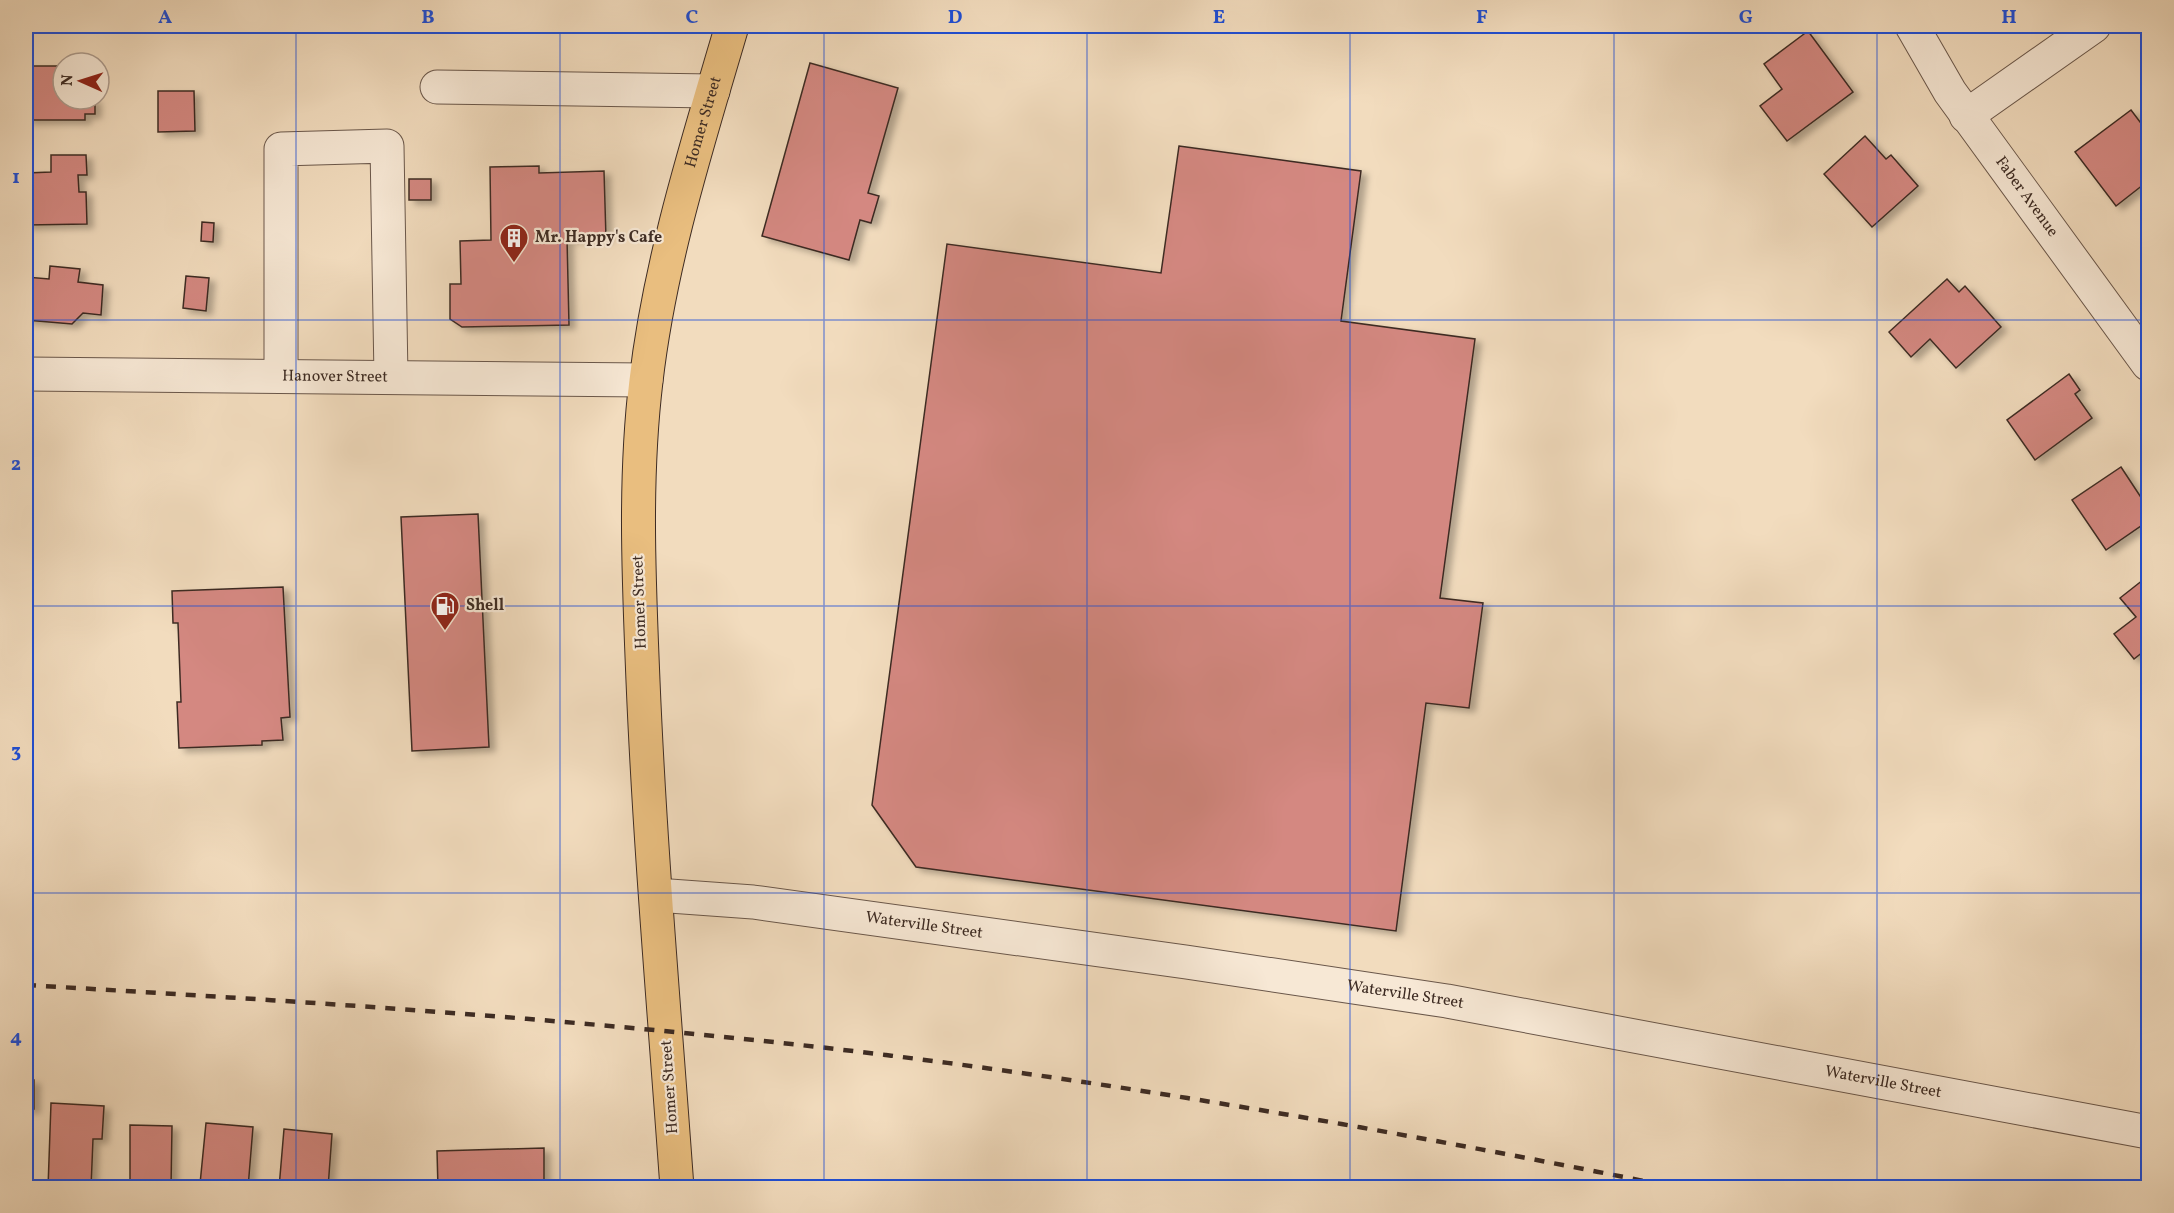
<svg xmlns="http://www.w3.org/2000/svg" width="2174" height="1213" viewBox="0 0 2174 1213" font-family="Vollkorn,serif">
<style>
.building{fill:#d48881;stroke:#3d2b23;stroke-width:1.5;filter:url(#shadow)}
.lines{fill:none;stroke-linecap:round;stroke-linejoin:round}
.minor-casing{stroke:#6a574a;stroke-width:35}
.major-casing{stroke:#3d2b23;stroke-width:35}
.minor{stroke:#f7e8d5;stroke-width:33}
.major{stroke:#e9be7f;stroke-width:33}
.rail{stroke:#3d2b23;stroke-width:4.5;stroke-dasharray:10 10;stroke-linecap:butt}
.grid{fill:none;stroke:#1d4ed8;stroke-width:1.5;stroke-opacity:0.55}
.labels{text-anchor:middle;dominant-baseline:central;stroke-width:4.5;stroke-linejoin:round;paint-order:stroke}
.street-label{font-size:16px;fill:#3d2b23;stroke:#f7e8d5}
.poi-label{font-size:16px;font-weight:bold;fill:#3d2b23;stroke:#f7e8d5;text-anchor:start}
.neatline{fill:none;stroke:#1d4ed8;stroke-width:2}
.grid-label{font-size:20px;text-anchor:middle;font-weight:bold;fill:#1d4ed8}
</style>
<defs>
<filter id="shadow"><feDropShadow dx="6" dy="4" stdDeviation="3" flood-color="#0004"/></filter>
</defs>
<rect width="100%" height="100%" fill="#f2dcbe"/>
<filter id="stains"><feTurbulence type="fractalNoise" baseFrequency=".00333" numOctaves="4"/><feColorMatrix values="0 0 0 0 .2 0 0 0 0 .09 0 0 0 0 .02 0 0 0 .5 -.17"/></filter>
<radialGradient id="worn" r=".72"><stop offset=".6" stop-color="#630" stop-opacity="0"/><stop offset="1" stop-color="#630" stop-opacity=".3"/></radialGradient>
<!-- building -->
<g class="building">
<polygon points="1808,31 1853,92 1787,141 1760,106 1782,89 1764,64"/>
<polygon points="810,63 898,88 868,193 879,196 871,223 860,220 849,260 762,236"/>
<polygon points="26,66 63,66 63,99 95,99 95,114 85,114 85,120 26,120"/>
<polygon points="158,91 194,91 195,131 158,132"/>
<polygon points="2131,110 2143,126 2148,122 2148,181 2116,206 2075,152"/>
<polygon points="1865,136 1886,159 1891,155 1918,186 1872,227 1824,174"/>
<polygon points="1179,146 1361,171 1341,321 1475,339 1440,598 1483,603 1469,708 1426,703 1396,931 916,867 872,805 947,244 1161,273"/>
<polygon points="51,155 86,155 87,175 78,175 79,192 86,192 87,224 26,225 26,173 51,172"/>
<polygon points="539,166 539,173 604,171 606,238 567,238 569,325 462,327 450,319 450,284 461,284 460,241 491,240 490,167"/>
<rect x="409" y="179" width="22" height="21"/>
<polygon points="202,222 214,223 213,242 201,241"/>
<polygon points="50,266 80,269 78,282 103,285 101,315 83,313 72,324 26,320 26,277 49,279"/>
<polygon points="186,276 209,278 206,311 183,308"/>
<polygon points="1947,279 1959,292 1965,286 2001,327 1956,368 1930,339 1911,357 1889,332"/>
<polygon points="2069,374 2080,390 2075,394 2092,418 2035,460 2007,420"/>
<polygon points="2121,467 2148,508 2148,521 2106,550 2072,500"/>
<polygon points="478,514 489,747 412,751 401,517"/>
<polygon points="2148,576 2148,648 2134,659 2114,634 2136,617 2120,598"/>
<polygon points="283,587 290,717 281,718 283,740 262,741 262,745 179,748 177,702 181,702 178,623 173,623 172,591"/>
<rect x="26" y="1080" width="8" height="29"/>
<polygon points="51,1103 104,1106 102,1139 93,1139 91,1188 48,1188"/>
<polygon points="206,1123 253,1127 248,1188 200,1184"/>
<polygon points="130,1125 172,1126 171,1188 130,1188"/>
<polygon points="284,1129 332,1134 328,1188 279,1188"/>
<polygon points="544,1148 544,1188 438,1188 437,1151"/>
<polygon points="348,1180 405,1182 404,1188 347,1188"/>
</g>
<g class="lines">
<!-- minor casing -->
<g class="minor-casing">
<g id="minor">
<path id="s1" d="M1912,26L1950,92L2148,364"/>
<polyline points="437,87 713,91"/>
<polyline points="1966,116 2094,26"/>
<path id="s2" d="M26,374L646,380"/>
<polyline points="281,376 281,149 387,146 391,377"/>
<path id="s3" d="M656,895L753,902L1186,962L1447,1001L2148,1132"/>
</g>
</g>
<!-- major casing -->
<g class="major-casing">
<g id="major">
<path id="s4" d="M677,1188C665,1019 650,850 643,681C639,581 634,481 646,381C660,260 698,142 732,26"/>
</g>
</g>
<!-- minor -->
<use href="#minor" class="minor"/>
<!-- major -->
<use href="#major" class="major"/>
<!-- rail -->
<path class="rail" d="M26,985C313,1002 600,1020 886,1055C1152,1088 1416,1135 1679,1188"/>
</g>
<!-- grid -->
<path class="grid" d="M296,26V1188M560,26V1188M824,26V1188M1087,26V1188M1350,26V1188M1614,26V1188M1877,26V1188M26,320H2148M26,606H2148M26,893H2148"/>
<!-- icons -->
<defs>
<g id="building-pin" transform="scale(1.5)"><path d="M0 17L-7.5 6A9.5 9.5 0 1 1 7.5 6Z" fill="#8f2418" stroke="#f7e8d5"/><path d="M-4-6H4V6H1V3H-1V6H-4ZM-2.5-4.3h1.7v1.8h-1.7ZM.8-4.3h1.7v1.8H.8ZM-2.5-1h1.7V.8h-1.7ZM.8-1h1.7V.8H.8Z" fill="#fff"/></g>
<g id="fuel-pin" transform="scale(1.5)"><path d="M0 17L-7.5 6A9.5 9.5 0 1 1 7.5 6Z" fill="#8f2418" stroke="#f7e8d5"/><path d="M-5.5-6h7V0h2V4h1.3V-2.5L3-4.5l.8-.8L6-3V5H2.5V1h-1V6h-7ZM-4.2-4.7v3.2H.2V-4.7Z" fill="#fff"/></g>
</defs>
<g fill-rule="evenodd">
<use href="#building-pin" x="514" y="238"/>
<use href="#fuel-pin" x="445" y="606"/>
</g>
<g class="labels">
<!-- street labels -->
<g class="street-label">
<text stroke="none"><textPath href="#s4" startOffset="1074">Homer Street</textPath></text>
<text stroke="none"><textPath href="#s1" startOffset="206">Faber Avenue</textPath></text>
<text stroke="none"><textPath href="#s2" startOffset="309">Hanover Street</textPath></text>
<text transform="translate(640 602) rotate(-92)">Homer Street</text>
<text stroke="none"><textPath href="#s3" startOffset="270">Waterville Street</textPath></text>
<text stroke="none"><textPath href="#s3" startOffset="756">Waterville Street</textPath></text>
<text stroke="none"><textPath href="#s3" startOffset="1242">Waterville Street</textPath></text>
<text transform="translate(670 1087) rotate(-94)">Homer Street</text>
</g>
<!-- poi labels -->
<g class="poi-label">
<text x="535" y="238">Mr. Happy's Cafe</text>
<text x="466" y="606">Shell</text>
</g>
</g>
<!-- margin -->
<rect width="2174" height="1213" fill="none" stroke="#f2dcbe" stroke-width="66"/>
<!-- north arrow -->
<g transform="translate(81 81) rotate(273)"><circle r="28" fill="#f7e8d5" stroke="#ad9c8e" stroke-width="1.5"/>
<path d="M0-4.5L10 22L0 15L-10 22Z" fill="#8f2418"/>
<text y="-9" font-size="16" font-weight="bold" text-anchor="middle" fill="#3d2b23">N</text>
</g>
<rect x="33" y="33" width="2108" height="1147" class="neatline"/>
<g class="grid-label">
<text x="165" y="23">A</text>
<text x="428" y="23">B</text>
<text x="692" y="23">C</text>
<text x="955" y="23">D</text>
<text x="1219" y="23">E</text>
<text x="1482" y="23">F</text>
<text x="1746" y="23">G</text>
<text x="2009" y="23">H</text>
<text x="16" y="183">1</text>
<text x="16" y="470">2</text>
<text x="16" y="757">3</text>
<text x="16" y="1043">4</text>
</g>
<rect width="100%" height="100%" filter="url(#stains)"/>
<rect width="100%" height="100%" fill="url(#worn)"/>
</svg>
